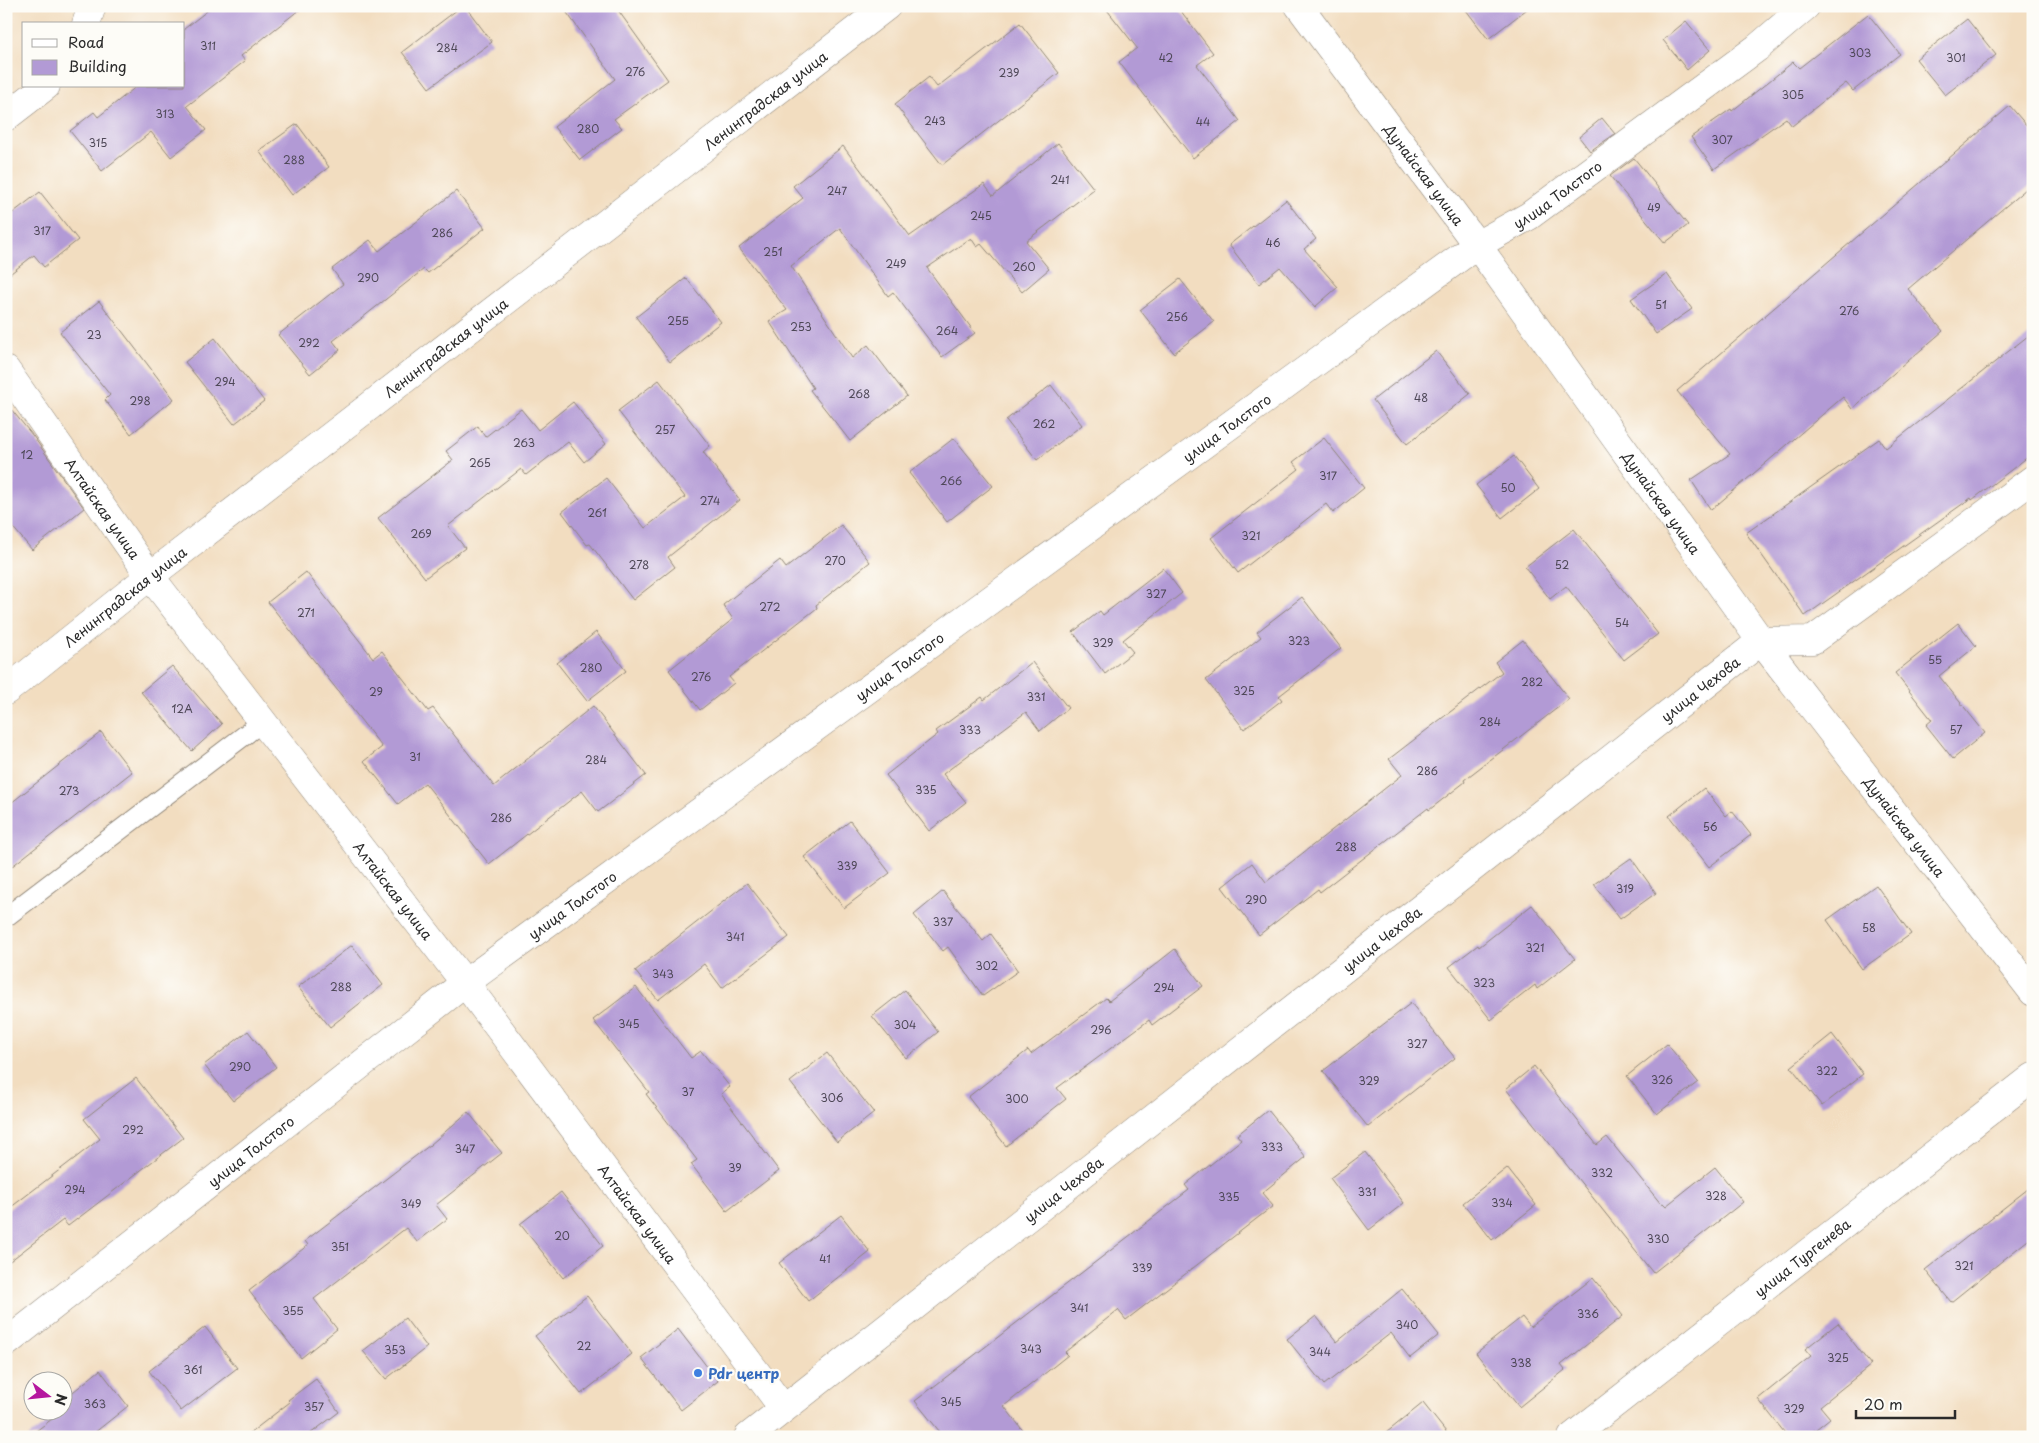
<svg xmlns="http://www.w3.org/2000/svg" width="2039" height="1443" viewBox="0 0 2039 1443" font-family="'Playpen Sans',sans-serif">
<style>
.building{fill:#b29ad5}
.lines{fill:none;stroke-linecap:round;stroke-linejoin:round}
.service-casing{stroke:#8e8476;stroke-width:21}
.minor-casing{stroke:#8e8476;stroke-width:29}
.tertiary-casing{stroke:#8e8476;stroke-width:29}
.service{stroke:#fff;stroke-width:19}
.minor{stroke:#fff;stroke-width:28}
.tertiary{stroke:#fff;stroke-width:28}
.shop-dot{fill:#3f7fe0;stroke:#fdfcf7;stroke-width:2}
.labels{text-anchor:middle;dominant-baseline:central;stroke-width:4.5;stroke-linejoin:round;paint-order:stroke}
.number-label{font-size:11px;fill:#4d4756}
.street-label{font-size:14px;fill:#2b2b2b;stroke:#fdfcf7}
.shop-label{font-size:14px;font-weight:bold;fill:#366cbe;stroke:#fdfcf7;text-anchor:start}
</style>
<rect width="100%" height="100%" fill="#fdfcf7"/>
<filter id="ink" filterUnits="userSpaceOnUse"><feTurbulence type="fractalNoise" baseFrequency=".02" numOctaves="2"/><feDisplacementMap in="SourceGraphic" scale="10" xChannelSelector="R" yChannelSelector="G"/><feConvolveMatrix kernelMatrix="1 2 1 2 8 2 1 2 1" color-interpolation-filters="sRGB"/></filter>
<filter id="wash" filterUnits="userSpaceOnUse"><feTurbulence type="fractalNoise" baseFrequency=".0096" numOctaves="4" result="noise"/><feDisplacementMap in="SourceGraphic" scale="20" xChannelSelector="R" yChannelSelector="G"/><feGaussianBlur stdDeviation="1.12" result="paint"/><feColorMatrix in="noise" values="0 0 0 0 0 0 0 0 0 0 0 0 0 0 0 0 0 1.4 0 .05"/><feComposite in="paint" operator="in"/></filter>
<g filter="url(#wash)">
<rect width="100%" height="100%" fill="#f2ddc0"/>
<g id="blocks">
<!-- building -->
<g class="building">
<polygon points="304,6 241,56 245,61 187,106 206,130 171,157 151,132 102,171 70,131 94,112 98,117 137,86 184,86 184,29 212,7"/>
<polygon points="462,6 465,6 492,42 429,88 402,52"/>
<polygon points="562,6 615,6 668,80 614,119 622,128 580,160 554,127 615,79"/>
<polygon points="1104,6 1177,6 1213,53 1197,65 1240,121 1193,158 1119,62 1137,48"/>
<polygon points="1463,6 1531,6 1488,39"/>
<polygon points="1868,14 1900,54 1853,91 1846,83 1792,126 1786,118 1714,169 1691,137 1731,109 1732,111 1793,62 1799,68"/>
<polygon points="1967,19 1996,55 1945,95 1916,59"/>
<polygon points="1686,21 1710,50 1687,70 1663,40"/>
<polygon points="1020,23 1059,73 942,165 895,104 929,77 937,87"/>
<polygon points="2010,106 2033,133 2033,183 1908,289 1943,331 1852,409 1843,397 1711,510 1691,480 1730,454 1677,391"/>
<polygon points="1602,118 1615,134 1590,151 1579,137"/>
<polygon points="297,124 329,167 292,195 259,151"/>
<polygon points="1058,143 1094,189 1026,241 1049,269 1022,292 981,244 977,247 971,238 927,268 975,333 942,357 893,292 888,296 840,228 791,266 852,358 868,345 907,396 850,441 810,390 813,388 769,321 787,310 739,248 803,198 793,186 843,146 910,236 984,184 993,196"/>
<polygon points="1634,158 1688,225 1665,243 1610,176"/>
<polygon points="456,191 485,228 428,273 424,269 333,341 340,350 310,374 278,335 343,284 332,269 370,240 379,251"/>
<polygon points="40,192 78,240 44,267 34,255 6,277 6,218"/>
<polygon points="1286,200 1316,239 1304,249 1338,287 1315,307 1280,267 1259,284 1229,245"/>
<polygon points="1667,274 1692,309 1656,334 1631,299"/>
<polygon points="686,278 721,322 670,362 636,317"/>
<polygon points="1180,279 1214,322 1174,353 1140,310"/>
<polygon points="99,301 174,399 131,434 105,400 110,395 60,332"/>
<polygon points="2033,332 2033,453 1972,500 1971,498 1805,616 1746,533 1879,439 1886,448"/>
<polygon points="215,338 264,401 234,424 185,362"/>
<polygon points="1436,351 1470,394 1407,444 1373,400"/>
<polygon points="659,380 710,446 703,452 740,500 668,557 675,567 633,600 590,544 587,545 562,512 606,478 645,528 685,497 618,411"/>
<polygon points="1051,385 1082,425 1037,460 1006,420"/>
<polygon points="573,402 606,444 584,462 568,442 526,475 521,469 448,526 465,548 425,578 378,518 453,460 446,451 478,426 485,437 521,409 538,430"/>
<polygon points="6,403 33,436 84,508 32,550 6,519"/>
<polygon points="954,438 993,486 947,522 909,473"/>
<polygon points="1324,438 1364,488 1333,513 1326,504 1238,573 1211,538 1299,469 1293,462"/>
<polygon points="1514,456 1539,489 1502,518 1476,485"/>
<polygon points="841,525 870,562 816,605 817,608 729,677 734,683 700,710 669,670 733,619 723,605 780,560 786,568"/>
<polygon points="1574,529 1658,634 1624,660 1566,586 1550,599 1525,567"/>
<polygon points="1163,568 1182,593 1123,640 1133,652 1105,674 1073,632 1100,611 1103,615"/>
<polygon points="306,572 373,658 382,651 428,711 433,708 494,786 593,706 646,775 598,812 582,791 489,864 425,783 398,804 364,761 382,747 268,602"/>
<polygon points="1302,597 1341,648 1279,696 1282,700 1244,729 1206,680 1261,637 1257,632"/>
<polygon points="1958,623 1976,646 1939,676 1985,733 1953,759 1926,725 1932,720 1895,673"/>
<polygon points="596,632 626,671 587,701 557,663"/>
<polygon points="1523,640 1569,699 1464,780 1465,782 1429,810 1428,808 1320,892 1318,889 1259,935 1222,887 1252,863 1266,882 1402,775 1389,759 1502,672 1495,662"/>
<polygon points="1032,662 1068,708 1040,731 1026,712 943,774 966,802 929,831 886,775 938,734 936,731 982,697 984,700"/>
<polygon points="172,666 222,724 192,751 141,692"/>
<polygon points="101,732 132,772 6,871 6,807"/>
<polygon points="1704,788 1726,816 1732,811 1751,835 1709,867 1669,816"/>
<polygon points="850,821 890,873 844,908 804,857"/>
<polygon points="1631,858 1656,893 1620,919 1594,884"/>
<polygon points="747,883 789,937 722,988 704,964 658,1000 635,971"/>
<polygon points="1876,885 1911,934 1862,969 1827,920"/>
<polygon points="943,891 983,941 991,934 1018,971 983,996 948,947 943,951 914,915"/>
<polygon points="1532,905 1575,959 1537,989 1535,985 1491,1020 1449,967 1478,945 1479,947"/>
<polygon points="352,945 383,985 330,1027 298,987"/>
<polygon points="1175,949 1203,986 1152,1025 1149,1020 1057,1088 1066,1099 1006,1146 968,1097 1028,1050 1031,1054 1106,998 1109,1001"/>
<polygon points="636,987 691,1058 701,1051 730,1087 721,1094 779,1171 727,1211 691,1164 697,1160 646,1094 649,1092 593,1020"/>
<polygon points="905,990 938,1032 906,1058 872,1016"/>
<polygon points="1411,1003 1455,1058 1368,1127 1323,1071"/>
<polygon points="248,1031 276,1067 233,1101 204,1065"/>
<polygon points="1832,1034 1863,1074 1822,1106 1791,1067"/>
<polygon points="1667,1044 1698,1082 1657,1114 1627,1076"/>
<polygon points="827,1053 874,1113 837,1142 790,1082"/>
<polygon points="1534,1066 1597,1145 1607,1137 1661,1204 1663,1203 1666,1206 1715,1167 1743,1202 1653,1273 1506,1089"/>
<polygon points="136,1078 183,1138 68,1226 63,1220 6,1264 6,1211 100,1139 84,1119"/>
<polygon points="1268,1110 1306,1157 1262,1193 1273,1206 1126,1320 1118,1310 1065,1352 1068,1355 1004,1406 1028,1437 944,1437 915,1401 1189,1190 1185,1185 1241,1140 1237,1135"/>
<polygon points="468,1112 502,1153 436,1205 447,1219 417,1242 406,1228 314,1299 337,1329 301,1358 249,1291 308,1245 305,1241 430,1145"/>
<polygon points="1365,1152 1404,1203 1369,1230 1330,1178"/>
<polygon points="1507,1168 1536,1205 1492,1240 1463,1203"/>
<polygon points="2033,1185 2033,1236 1951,1302 1925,1270"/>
<polygon points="561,1192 603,1246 563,1278 520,1224"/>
<polygon points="841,1215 870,1252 808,1301 779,1263"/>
<polygon points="1593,1278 1623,1316 1561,1365 1565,1370 1519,1407 1476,1353 1522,1317 1530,1327"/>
<polygon points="1402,1289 1439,1335 1410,1358 1391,1333 1324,1385 1287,1339 1316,1316 1337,1342"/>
<polygon points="587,1296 632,1354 581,1394 535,1336"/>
<polygon points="405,1318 427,1347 386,1379 363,1351"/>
<polygon points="1838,1323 1871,1365 1820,1406 1830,1418 1806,1437 1788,1437 1758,1399 1811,1356 1805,1349"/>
<polygon points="205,1327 237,1368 181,1411 149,1371"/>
<polygon points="678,1329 718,1381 681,1410 641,1358"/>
<polygon points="100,1370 128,1406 89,1437 28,1437 68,1407 63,1400"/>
<polygon points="316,1379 339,1412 306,1437 245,1437 290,1402 288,1400"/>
<polygon points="1423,1403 1450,1437 1381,1437"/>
</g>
</g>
</g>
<g filter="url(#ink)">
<use href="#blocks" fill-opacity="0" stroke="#8e8476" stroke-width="1"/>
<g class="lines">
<!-- service casing -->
<g class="service-casing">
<polyline id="service" points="6,917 262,722"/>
</g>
<!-- minor casing -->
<g class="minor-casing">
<g id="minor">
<path id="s1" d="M1299,6L1477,245L1761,641L2033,992"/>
<polyline points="86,24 92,6"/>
<polyline points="6,117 46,86"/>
<path id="s2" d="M6,370L150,576L465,983L783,1408"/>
<path id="s3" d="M6,1343L465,983L1477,245L1529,216L1757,48L1806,6"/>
<path id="s4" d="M748,1437L1761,641L1813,640L2033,479"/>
<path id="s5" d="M1572,1437L2033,1077"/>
</g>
</g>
<!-- tertiary casing -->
<g class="tertiary-casing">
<g id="tertiary">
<path id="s6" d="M6,691L150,576L887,6"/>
</g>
</g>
<!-- service -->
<use href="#service" class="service"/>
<!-- minor -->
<use href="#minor" class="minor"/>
<!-- tertiary -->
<use href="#tertiary" class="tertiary"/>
</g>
</g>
<!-- markers -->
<circle class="shop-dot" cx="698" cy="1373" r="5"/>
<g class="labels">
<!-- number labels -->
<g class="number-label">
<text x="208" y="45">311</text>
<text x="447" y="47">284</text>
<text x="1860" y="52">303</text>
<text x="1166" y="57">42</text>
<text x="1956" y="57">301</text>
<text x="635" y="71">276</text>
<text x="1009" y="72">239</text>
<text x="1793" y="94">305</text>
<text x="165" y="113">313</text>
<text x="935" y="120">243</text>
<text x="1203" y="121">44</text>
<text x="588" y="128">280</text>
<text x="1722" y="139">307</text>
<text x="98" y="142">315</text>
<text x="294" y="159">288</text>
<text x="1060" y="179">241</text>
<text x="837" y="190">247</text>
<text x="1654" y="207">49</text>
<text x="981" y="215">245</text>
<text x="42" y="230">317</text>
<text x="442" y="232">286</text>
<text x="1273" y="242">46</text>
<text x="773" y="251">251</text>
<text x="896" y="263">249</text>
<text x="1024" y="266">260</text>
<text x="368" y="277">290</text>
<text x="1661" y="304">51</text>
<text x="1849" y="310">276</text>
<text x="1177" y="316">256</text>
<text x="678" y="320">255</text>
<text x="801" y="326">253</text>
<text x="947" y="330">264</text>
<text x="94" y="334">23</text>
<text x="309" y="342">292</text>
<text x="225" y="381">294</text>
<text x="859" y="393">268</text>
<text x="1421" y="397">48</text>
<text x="140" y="400">298</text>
<text x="1044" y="423">262</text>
<text x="665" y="429">257</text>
<text x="524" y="442">263</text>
<text x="27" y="454">12</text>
<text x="480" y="462">265</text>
<text x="1328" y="475">317</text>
<text x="951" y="480">266</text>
<text x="1508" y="487">50</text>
<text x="710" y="500">274</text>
<text x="597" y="512">261</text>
<text x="421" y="533">269</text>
<text x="1251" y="535">321</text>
<text x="835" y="560">270</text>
<text x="639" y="564">278</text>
<text x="1562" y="564">52</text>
<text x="1156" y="593">327</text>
<text x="770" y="606">272</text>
<text x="306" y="612">271</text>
<text x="1622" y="622">54</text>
<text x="1299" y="640">323</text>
<text x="1103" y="642">329</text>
<text x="1935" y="659">55</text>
<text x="591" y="667">280</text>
<text x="701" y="676">276</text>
<text x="1532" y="681">282</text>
<text x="1244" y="690">325</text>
<text x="376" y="691">29</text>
<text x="1036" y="696">331</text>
<text x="182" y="708">12А</text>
<text x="1490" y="721">284</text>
<text x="970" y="729">333</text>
<text x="1956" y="729">57</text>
<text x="415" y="756">31</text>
<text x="596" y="759">284</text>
<text x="1427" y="770">286</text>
<text x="926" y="789">335</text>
<text x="69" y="790">273</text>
<text x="501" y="817">286</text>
<text x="1710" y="826">56</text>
<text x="1346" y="846">288</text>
<text x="847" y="865">339</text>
<text x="1625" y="888">319</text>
<text x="1256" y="899">290</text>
<text x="943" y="921">337</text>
<text x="1869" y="927">58</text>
<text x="735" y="936">341</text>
<text x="1535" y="947">321</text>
<text x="987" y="965">302</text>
<text x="663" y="973">343</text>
<text x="1484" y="982">323</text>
<text x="341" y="986">288</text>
<text x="1164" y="987">294</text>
<text x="629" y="1023">345</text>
<text x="905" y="1024">304</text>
<text x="1101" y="1029">296</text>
<text x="1417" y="1043">327</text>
<text x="240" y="1066">290</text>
<text x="1827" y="1070">322</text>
<text x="1662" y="1079">326</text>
<text x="1369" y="1080">329</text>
<text x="688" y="1091">37</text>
<text x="832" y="1097">306</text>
<text x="1017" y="1098">300</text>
<text x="133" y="1129">292</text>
<text x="1272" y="1146">333</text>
<text x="465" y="1148">347</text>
<text x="735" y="1167">39</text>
<text x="1602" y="1172">332</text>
<text x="75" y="1189">294</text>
<text x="1367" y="1191">331</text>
<text x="1716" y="1195">328</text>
<text x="1229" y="1196">335</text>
<text x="1502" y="1202">334</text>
<text x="411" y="1203">349</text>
<text x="562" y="1235">20</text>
<text x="1658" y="1238">330</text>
<text x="340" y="1246">351</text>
<text x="825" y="1258">41</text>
<text x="1964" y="1265">321</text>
<text x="1142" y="1267">339</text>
<text x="1079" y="1307">341</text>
<text x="293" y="1310">355</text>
<text x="1588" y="1313">336</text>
<text x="1407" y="1324">340</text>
<text x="584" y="1345">22</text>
<text x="1031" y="1348">343</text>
<text x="395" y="1349">353</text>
<text x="1320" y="1351">344</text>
<text x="1838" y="1357">325</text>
<text x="1521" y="1362">338</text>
<text x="193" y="1369">361</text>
<text x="951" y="1401">345</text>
<text x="95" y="1403">363</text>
<text x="314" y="1406">357</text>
<text x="1794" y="1408">329</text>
</g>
<!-- street labels -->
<g class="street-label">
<text stroke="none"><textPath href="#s6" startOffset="962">Ленинградская улица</textPath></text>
<text stroke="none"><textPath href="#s1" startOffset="210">Дунайская улица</textPath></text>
<text stroke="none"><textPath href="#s3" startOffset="1931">улица Толстого</textPath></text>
<text stroke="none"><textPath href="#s6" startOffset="558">Ленинградская улица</textPath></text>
<text stroke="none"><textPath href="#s3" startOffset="1526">улица Толстого</textPath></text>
<text stroke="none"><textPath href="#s1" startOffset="615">Дунайская улица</textPath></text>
<text stroke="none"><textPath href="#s2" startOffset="169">Алтайская улица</textPath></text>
<text stroke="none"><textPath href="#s6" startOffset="152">Ленинградская улица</textPath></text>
<text stroke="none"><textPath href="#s3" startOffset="1121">улица Толстого</textPath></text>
<text stroke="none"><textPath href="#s4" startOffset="1211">улица Чехова</textPath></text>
<text stroke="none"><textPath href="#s1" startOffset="1020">Дунайская улица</textPath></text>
<text stroke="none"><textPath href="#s2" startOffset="649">Алтайская улица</textPath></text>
<text stroke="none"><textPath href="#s3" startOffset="716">улица Толстого</textPath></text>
<text stroke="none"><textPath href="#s4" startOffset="806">улица Чехова</textPath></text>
<text stroke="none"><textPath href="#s3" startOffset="311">улица Толстого</textPath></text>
<text stroke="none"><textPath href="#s4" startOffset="401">улица Чехова</textPath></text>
<text stroke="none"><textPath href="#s2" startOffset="1054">Алтайская улица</textPath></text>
<text stroke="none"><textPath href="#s5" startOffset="292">улица Тургенева</textPath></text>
</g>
<!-- shop labels -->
<g class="shop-label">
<text x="708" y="1373">Pdr центр</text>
</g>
</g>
<!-- margin -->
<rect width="2039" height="1443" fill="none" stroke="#fdfcf7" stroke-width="25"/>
<!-- legend -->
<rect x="22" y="22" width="162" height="65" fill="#fdfcf7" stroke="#a9a8a5"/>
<rect x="32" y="39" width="25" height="8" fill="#ffffff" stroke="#a9a8a5"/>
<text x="68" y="48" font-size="15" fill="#2b2b2b">Road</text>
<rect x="32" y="60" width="25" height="15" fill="#b29ad5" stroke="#a9a8a5"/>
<text x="68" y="72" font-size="15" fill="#2b2b2b">Building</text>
<!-- north arrow -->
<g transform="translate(48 1396) rotate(106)"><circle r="24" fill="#fdfcf7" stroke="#a9a8a5"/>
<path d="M0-4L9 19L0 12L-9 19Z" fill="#b5179e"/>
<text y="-8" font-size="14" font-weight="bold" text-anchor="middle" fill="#2b2b2b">N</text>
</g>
<!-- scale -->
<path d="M1856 1410v8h99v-8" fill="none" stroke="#2b2b2b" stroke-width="2.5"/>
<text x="1864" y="1410" font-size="15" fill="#2b2b2b" stroke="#fdfcf7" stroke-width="4" paint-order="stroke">20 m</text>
</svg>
